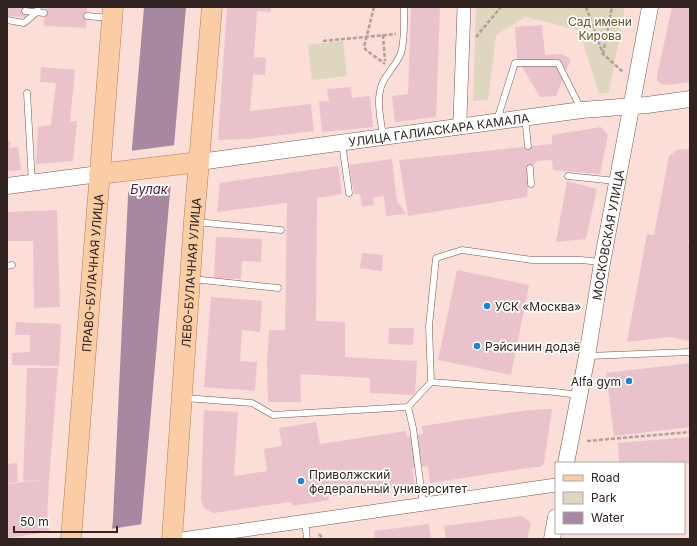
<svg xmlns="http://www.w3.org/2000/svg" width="697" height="546" viewBox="0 0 697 546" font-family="Inter,sans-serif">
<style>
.green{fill:#dfd6bf}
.water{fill:#a689a0}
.pier{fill:#fbded8}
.building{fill:#eac2cc}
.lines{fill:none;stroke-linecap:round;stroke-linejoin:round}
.service-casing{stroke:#745650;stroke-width:7}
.minor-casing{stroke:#745650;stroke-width:14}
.tertiary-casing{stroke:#745650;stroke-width:17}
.primary-casing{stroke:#b27c51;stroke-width:21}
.path{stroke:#b59d98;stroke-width:2.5;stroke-dasharray:4 2;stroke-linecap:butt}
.service{stroke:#fff;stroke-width:6}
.minor{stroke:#fff;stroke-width:13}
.tertiary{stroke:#fff;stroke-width:16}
.primary{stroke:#fbcda7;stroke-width:20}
.poi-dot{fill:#1986cf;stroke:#fff;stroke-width:1.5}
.labels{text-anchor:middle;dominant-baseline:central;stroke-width:3.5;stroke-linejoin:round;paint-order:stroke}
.park-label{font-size:12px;fill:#67531c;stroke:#fff}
.street-label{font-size:12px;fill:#302320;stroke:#fff}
.poi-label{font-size:12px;fill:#302320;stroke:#fff;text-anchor:start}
.water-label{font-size:13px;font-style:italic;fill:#411b3c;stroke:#fff}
</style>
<rect width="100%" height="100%" fill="#fbded8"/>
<!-- green -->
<g class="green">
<polygon points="476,7 625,7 609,92 599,94 579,30 525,17 496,35 488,100 473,101"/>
<polygon points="343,41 347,76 312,80 308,45"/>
</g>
<!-- water -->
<polygon class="water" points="144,7 186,7 140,539 111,539 113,519 128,195"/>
<!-- pier -->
<g class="pier">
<polygon points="176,145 173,185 126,192 130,151"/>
<polygon points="143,524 142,539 109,539 110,529"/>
</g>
<!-- building -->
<g class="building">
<polygon points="7,7 26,7 25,17 7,16"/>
<polygon points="45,7 87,7 86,28 44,26"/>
<polygon points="227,7 271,7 271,12 257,11 254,57 266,58 265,75 253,74 250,111 311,104 314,131 248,139 218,140"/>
<polygon points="411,7 440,7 436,117 395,122 392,96 408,94"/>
<polygon points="672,7 690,7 690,82 667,85 661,84 657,80 657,76"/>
<polygon points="542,25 545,55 562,54 571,59 556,96 540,97 517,58 515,27"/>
<polygon points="41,67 75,70 70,122 77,121 73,161 36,164 38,127 51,125 56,83 40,82"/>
<polygon points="351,87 352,98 370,96 373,127 322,132 319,102 329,101 327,89"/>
<polygon points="601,127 608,135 600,174 553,170 552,160 537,161 530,168 527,197 408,216 399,160 552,144 552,135"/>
<polygon points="7,141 10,141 10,148 18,147 21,170 7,171"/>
<polygon points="690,149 690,235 688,242 690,243 690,341 670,337 627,342 647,234 654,235 669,156 677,150"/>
<polygon points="392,159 397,201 406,214 386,216 384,196 373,198 374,205 362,207 360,194 354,194 349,165"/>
<polygon points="338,166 342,194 317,198 316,321 345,322 345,357 417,361 415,395 370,393 370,378 300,374 301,402 268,402 267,363 269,330 285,330 287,203 217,212 220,183"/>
<polygon points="567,181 597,189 586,239 556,242"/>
<polygon points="57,210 60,307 34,308 33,241 7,241 7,212"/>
<polygon points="216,237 262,239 261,262 242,261 241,279 214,278"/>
<polygon points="362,253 383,255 382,271 360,268"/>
<polygon points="457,270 529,285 511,375 438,360"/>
<polygon points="211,297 262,301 260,332 242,330 240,361 257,362 255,391 204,387"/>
<polygon points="16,322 61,324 59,366 12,365 12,353 30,352 30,335 15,335"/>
<polygon points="389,328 414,328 413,345 388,344"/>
<polygon points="690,363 690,427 614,436 606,373"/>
<polygon points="27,368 58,368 49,479 47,522 49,528 48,532 7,538 7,484 41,480 23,481"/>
<polygon points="552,409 544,463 540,467 534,467 430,483 428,466 412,468 415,484 328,497 329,500 292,506 291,502 214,513 211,512 204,508 201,500 204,410 238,412 234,476 267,471 264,449 282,446 279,428 316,422 320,444 406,431 407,437 423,434 422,426 528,410"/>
<polygon points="690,437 690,463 619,463 618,443"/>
<polygon points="17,463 18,482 7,483 7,464"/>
<polygon points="522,516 531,523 527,539 446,539 444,526"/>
<polygon points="429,524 431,539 375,539 374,531"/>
</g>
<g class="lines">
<!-- service casing -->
<g class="service-casing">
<g id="service">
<polyline points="25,11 44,13"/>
<polyline points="87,16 109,18"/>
<polyline points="7,20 24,23 37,12 38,7"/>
<polyline points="27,93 32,183"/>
<polyline points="525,117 528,146"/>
<polyline points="497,120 515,63 558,63 581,109"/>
<path d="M383,137C381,119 375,98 383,82C388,72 397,64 401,53C405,39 404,22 404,7"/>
<polyline points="342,143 349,193"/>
<polyline points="530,168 531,184"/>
<polyline points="568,176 616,181"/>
<polyline points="196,222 281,230"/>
<polyline points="7,266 12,265"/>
<polyline points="192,279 278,288"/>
<polyline points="588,356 690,352"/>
<polyline points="431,382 555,392 578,395"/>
<polyline points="184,398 252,403 273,415 408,407 431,382 429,326 436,258 462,250 532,260 581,260 601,262"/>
<polyline points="408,407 413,428 423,504"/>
<polyline points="305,521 307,539"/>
</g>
</g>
<!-- minor casing -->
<g class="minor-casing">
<g id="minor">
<polyline points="458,127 460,119 464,7"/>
<polyline points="182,539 556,485"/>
</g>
</g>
<!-- tertiary casing -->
<g class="tertiary-casing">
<g id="tertiary">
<path id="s1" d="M199,162L582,110L647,105L690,99"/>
<polyline points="7,186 99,174"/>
<path id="s2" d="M566,463L587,356L602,263L650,7"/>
<polyline points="552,539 556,517"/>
</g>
</g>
<!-- primary casing -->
<g class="primary-casing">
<g id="primary">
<polyline points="99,174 199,162"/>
<path id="s3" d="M71,539L113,7"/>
<path id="s4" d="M172,539L194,221L212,7"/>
</g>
</g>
<!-- path -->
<g class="path">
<polyline points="374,7 364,47 366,50 385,64"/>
<polyline points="586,7 603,54 623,72"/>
<polyline points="383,35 385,61"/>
<polyline points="476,37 501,7"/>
<polyline points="323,41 396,34"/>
<polyline points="603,54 612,7"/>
<polyline points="587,441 690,432"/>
<polyline points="319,534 323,539"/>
</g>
<!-- service -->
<use href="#service" class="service"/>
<!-- minor -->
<use href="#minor" class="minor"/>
<!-- tertiary -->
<use href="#tertiary" class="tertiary"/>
<!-- primary -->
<use href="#primary" class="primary"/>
</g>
<!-- markers -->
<g class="poi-dot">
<circle cx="487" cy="306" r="4"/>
<circle cx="477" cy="346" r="4"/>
<circle cx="629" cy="381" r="4"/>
<circle cx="301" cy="481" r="4"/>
</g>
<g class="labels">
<!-- park labels -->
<g class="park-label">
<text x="600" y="21">Сад имени<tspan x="600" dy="14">Кирова</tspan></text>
</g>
<!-- street labels -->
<g class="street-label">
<text stroke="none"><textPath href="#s1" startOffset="242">УЛИЦА ГАЛИАСКАРА КАМАЛА</textPath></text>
<text stroke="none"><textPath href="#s2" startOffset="232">МОСКОВСКАЯ УЛИЦА</textPath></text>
<text stroke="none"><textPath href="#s3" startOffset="267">ПРАВО-БУЛАЧНАЯ УЛИЦА</textPath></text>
<text stroke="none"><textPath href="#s4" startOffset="267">ЛЕВО-БУЛАЧНАЯ УЛИЦА</textPath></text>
</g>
<!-- poi labels -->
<g class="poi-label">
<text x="495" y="306">УСК «Москва»</text>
<text x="485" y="346">Рэйсинин додзё</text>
<text x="621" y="381" text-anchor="end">Alfa gym</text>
<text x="309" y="474">Приволжский<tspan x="309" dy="14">федеральный университет</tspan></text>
</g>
<!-- water labels -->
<g class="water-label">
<text x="149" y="189">Булак</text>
</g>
</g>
<!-- border -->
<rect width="697" height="546" fill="none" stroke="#302320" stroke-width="16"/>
<!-- legend -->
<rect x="555" y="462" width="130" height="72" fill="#ffffff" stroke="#aca7a6"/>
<rect x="563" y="475" width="20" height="6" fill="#fbcda7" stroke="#aca7a6"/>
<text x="591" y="482" font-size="12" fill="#302320">Road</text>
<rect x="563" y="492" width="20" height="12" fill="#dfd6bf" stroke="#aca7a6"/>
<text x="591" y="502" font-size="12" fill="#302320">Park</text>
<rect x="563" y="512" width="20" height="12" fill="#a689a0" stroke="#aca7a6"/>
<text x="591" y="522" font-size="12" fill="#302320">Water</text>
<!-- scale -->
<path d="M14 526v6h103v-6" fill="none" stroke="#302320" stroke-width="2"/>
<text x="20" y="526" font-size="12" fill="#302320" stroke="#ffffff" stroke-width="3" paint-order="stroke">50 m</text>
</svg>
